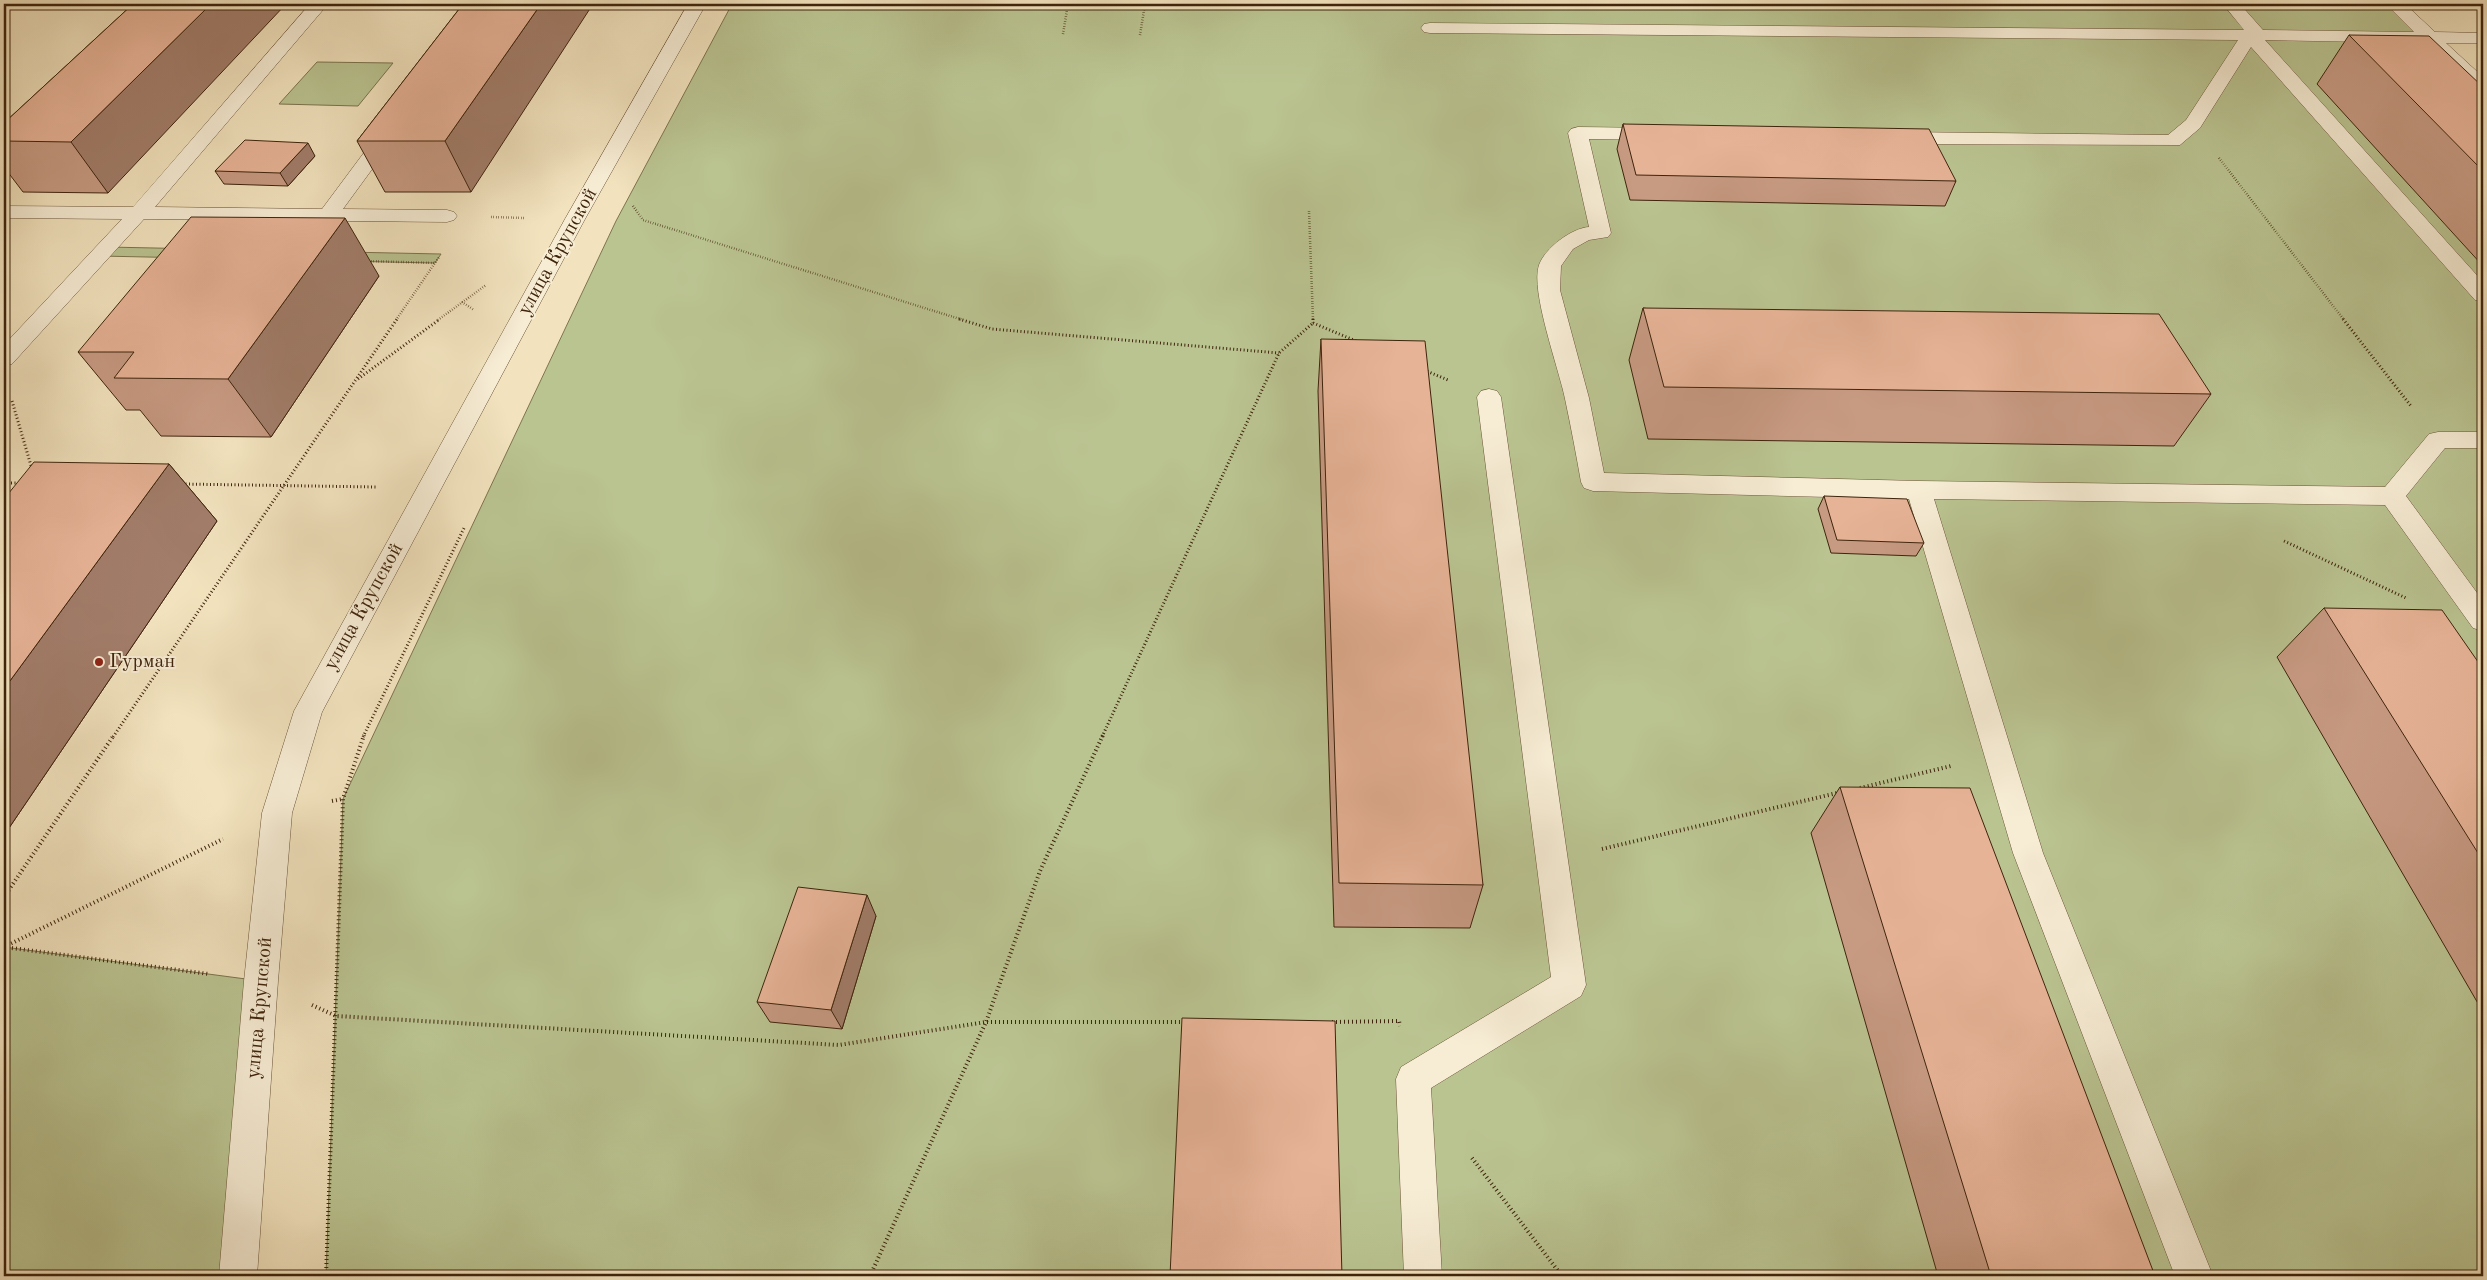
<svg xmlns="http://www.w3.org/2000/svg" width="2487" height="1280" viewBox="0 0 2487 1280" font-family="'Old Standard TT',serif">
<style>
.green{fill:#bac491;stroke:#7c744e}
.lines{fill:none;stroke-linecap:round;stroke-linejoin:round}
.minor-casing{stroke:#6c5438;stroke-width:1}
.path-far2{stroke:#3f240c;stroke-width:2.5;stroke-dasharray:0.5 2;stroke-linecap:butt}
.path-far1{stroke:#3f240c;stroke-width:3;stroke-dasharray:1 2.5;stroke-linecap:butt}
.path{stroke:#3f240c;stroke-width:4;stroke-dasharray:1 3;stroke-linecap:butt}
.minor{fill:#f7edd5;fill-rule:evenodd}
.wall{fill:#c79a82;stroke:#3f240c}
.shaded-wall{fill:#a27d6a;stroke:#3f240c}
.building{fill:#e7b397;stroke:#3f240c}
.poi-dot{fill:#8f2418;stroke:#f7edd5;stroke-width:2}
.labels{text-anchor:middle;dominant-baseline:central;stroke-width:4;stroke-linejoin:round;paint-order:stroke}
.street-label{font-size:20px;fill:#3f240c;stroke:#f7edd5}
.poi-label{font-size:20px;fill:#3f240c;stroke:#f7edd5;text-anchor:start}
</style>
<rect width="100%" height="100%" fill="#f2e3be"/>
<filter id="stains"><feTurbulence type="fractalNoise" baseFrequency=".004" numOctaves="4"/><feColorMatrix values="0 0 0 0 .2 0 0 0 0 .09 0 0 0 0 .02 0 0 0 .5 -.17"/></filter>
<radialGradient id="worn" r=".72"><stop offset=".6" stop-color="#630" stop-opacity="0"/><stop offset="1" stop-color="#630" stop-opacity=".3"/></radialGradient>
<!-- green -->
<g class="green">
<polygon points="732,4 2395,4 2483,87 2483,1276 326,1276 343,799 616,221"/>
<polygon points="317,62 393,63 358,106 279,104"/>
<polygon points="107,247 441,254 435,263 99,256"/>
<polygon points="4,947 261,981 243,1276 4,1276"/>
</g>
<g class="lines">
<!-- minor casing -->
<g class="minor-casing">
<g id="minor">
<polygon points="310,4 328,4 155,207 322,209 383,127 397,127 400,131 343,209 447,210 454,212 457,216 454,220 447,222 144,219 12,364 4,366 4,345 122,219 4,218 4,206 133,207"/>
<polygon points="688,4 706,4 585,219 322,712 292,813 278,981 257,1276 219,1276 244,981 262,813 294,711 565,219"/>
<polygon points="2223,4 2240,4 2263,30 2414,32 2386,4 2405,4 2435,32 2483,33 2483,43 2446,43 2483,77 2483,93 2476,91 2426,43 2265,40 2483,282 2483,302 2475,300 2251,47 2200,128 2180,145 1898,144 1891,142 1888,138 1891,134 1898,132 2168,135 2186,120 2238,40 1430,33 1424,32 1421,28 1424,24 1430,23 2244,30"/>
<path d="M1578,127L1658,128L1665,130L1668,134L1665,138L1658,140L1589,139L1611,233L1608,237L1589,240L1573,249L1561,266L1560,290L1589,398L1604,473L1919,481L2385,487L2429,434L2438,432H2483V448H2445L2406,496L2483,601V631L2473,628L2385,505L1934,499L2043,853L2213,1276H2175L2013,853L1909,499L1593,491L1584,488L1581,482C1576,454 1571,427 1565,399C1559,369 1530,291 1539,265C1545,248 1572,228 1589,227L1568,133L1571,129Z"/>
<polygon points="1489,389 1497,391 1501,397 1586,985 1581,996 1431,1088 1442,1276 1404,1276 1396,1079 1401,1067 1551,977 1477,397 1481,391"/>
</g>
</g>
<!-- path-far2 -->
<g class="path-far2">
<polyline points="1063,34 1068,4"/>
<polyline points="1140,35 1145,4"/>
<polyline points="2219,158 2344,320"/>
<polyline points="633,206 643,220 963,320"/>
<polyline points="1309,211 1313,320"/>
<polyline points="491,217 525,218"/>
<polyline points="366,261 435,263"/>
<polyline points="462,302 474,310"/>
<polyline points="396,320 439,257"/>
<polyline points="438,320 486,285"/>
</g>
<!-- path-far1 -->
<g class="path-far1">
<polyline points="959,319 992,329 1279,353"/>
<polyline points="1313,319 1313,323"/>
<polyline points="2343,319 2411,406"/>
<polyline points="1313,323 1356,341"/>
<polyline points="1424,370 1448,380"/>
<polyline points="358,379 440,319"/>
<polyline points="12,401 32,469"/>
<polyline points="4,483 21,483"/>
<polyline points="182,484 376,487"/>
<polyline points="2284,541 2406,598"/>
<polyline points="113,737 397,319"/>
<polyline points="363,737 465,526"/>
<polyline points="1102,737 1279,353 1313,323"/>
</g>
<!-- path -->
<g class="path">
<polyline points="1860,788 1951,766"/>
<polyline points="332,801 343,799"/>
<polyline points="1602,849 1837,793"/>
<polyline points="4,897 114,735"/>
<polyline points="4,947 209,974"/>
<polyline points="4,947 223,839"/>
<polyline points="312,1005 336,1016 839,1045 986,1022 1186,1022"/>
<polyline points="1332,1022 1399,1021 1400,1026"/>
<polyline points="1472,1158 1562,1276"/>
<polyline points="326,1276 343,799 364,735"/>
<polyline points="870,1276 986,1022 1040,871 1103,735"/>
</g>
<!-- minor -->
<use href="#minor" class="minor"/>
</g>
<!-- wall -->
<g class="wall">
<polygon points="133,4 108,193 23,192 4,167 4,123"/>
<polygon points="463,4 471,192 385,192 357,141"/>
<polygon points="2349,35 2483,87 2483,266 2317,84"/>
<polygon points="1623,124 1956,181 1945,206 1630,200 1617,149"/>
<polygon points="315,156 288,186 224,184 215,171"/>
<polygon points="379,276 271,437 161,436 140,410 126,410 78,352"/>
<polygon points="1643,308 2211,394 2174,446 1648,439 1629,360"/>
<polygon points="1321,339 1483,885 1470,928 1334,927 1318,391"/>
<polygon points="169,464 217,521 9,828 4,828 4,499"/>
<polygon points="1824,496 1924,543 1916,556 1831,553 1818,509"/>
<polygon points="2324,608 2483,669 2483,1012 2277,657"/>
<polygon points="1840,787 2155,1276 1938,1276 1811,833"/>
<polygon points="876,916 842,1029 770,1022 757,1002"/>
</g>
<!-- shaded-wall -->
<g class="shaded-wall">
<polygon points="211,4 286,4 108,193 71,142"/>
<polygon points="541,4 593,4 471,192 445,141"/>
<polygon points="308,143 315,156 288,186 280,173"/>
<polygon points="345,218 379,276 271,437 228,379"/>
<polygon points="169,464 217,521 9,828 4,824 4,689"/>
<polygon points="867,895 876,916 842,1029 831,1010"/>
</g>
<!-- building -->
<g class="building">
<polygon points="133,4 211,4 71,142 4,141 4,123"/>
<polygon points="463,4 541,4 445,141 357,141"/>
<polygon points="2349,35 2429,36 2483,87 2483,171"/>
<polygon points="1623,124 1929,129 1956,181 1636,175"/>
<polygon points="245,140 308,143 280,173 215,171"/>
<polygon points="191,217 345,218 228,379 114,378 134,352 78,352"/>
<polygon points="1643,308 2159,314 2211,394 1664,387"/>
<polygon points="1321,339 1425,341 1483,885 1339,883"/>
<polygon points="34,462 169,464 4,689 4,499"/>
<polygon points="1824,496 1907,499 1924,543 1837,540"/>
<polygon points="2324,608 2442,610 2483,669 2483,861"/>
<polygon points="1840,787 1970,788 2155,1276 1991,1276"/>
<polygon points="798,887 867,895 831,1010 757,1002"/>
<polygon points="1182,1018 1335,1021 1342,1276 1170,1276"/>
</g>
<!-- markers -->
<circle class="poi-dot" cx="99" cy="662" r="5"/>
<g class="labels">
<!-- street labels -->
<g class="street-label">
<text transform="translate(558 252) rotate(-61)">улица Крупской</text>
<text transform="translate(364 607) rotate(-61)">улица Крупской</text>
<text transform="translate(260 1008) rotate(-85)">улица Крупской</text>
</g>
<!-- poi labels -->
<g class="poi-label">
<text x="109" y="662">Гурман</text>
</g>
</g>
<!-- margin -->
<rect width="2487" height="1280" fill="none" stroke="#f2e3be" stroke-width="20"/>
<rect x="5" y="5" width="2477" height="1270" fill="none" stroke="#3f240c" stroke-width="2.5"/>
<rect x="10" y="10" width="2467" height="1260" fill="none" stroke="#3f240c"/>
<rect width="100%" height="100%" filter="url(#stains)"/>
<rect width="100%" height="100%" fill="url(#worn)"/>
</svg>
